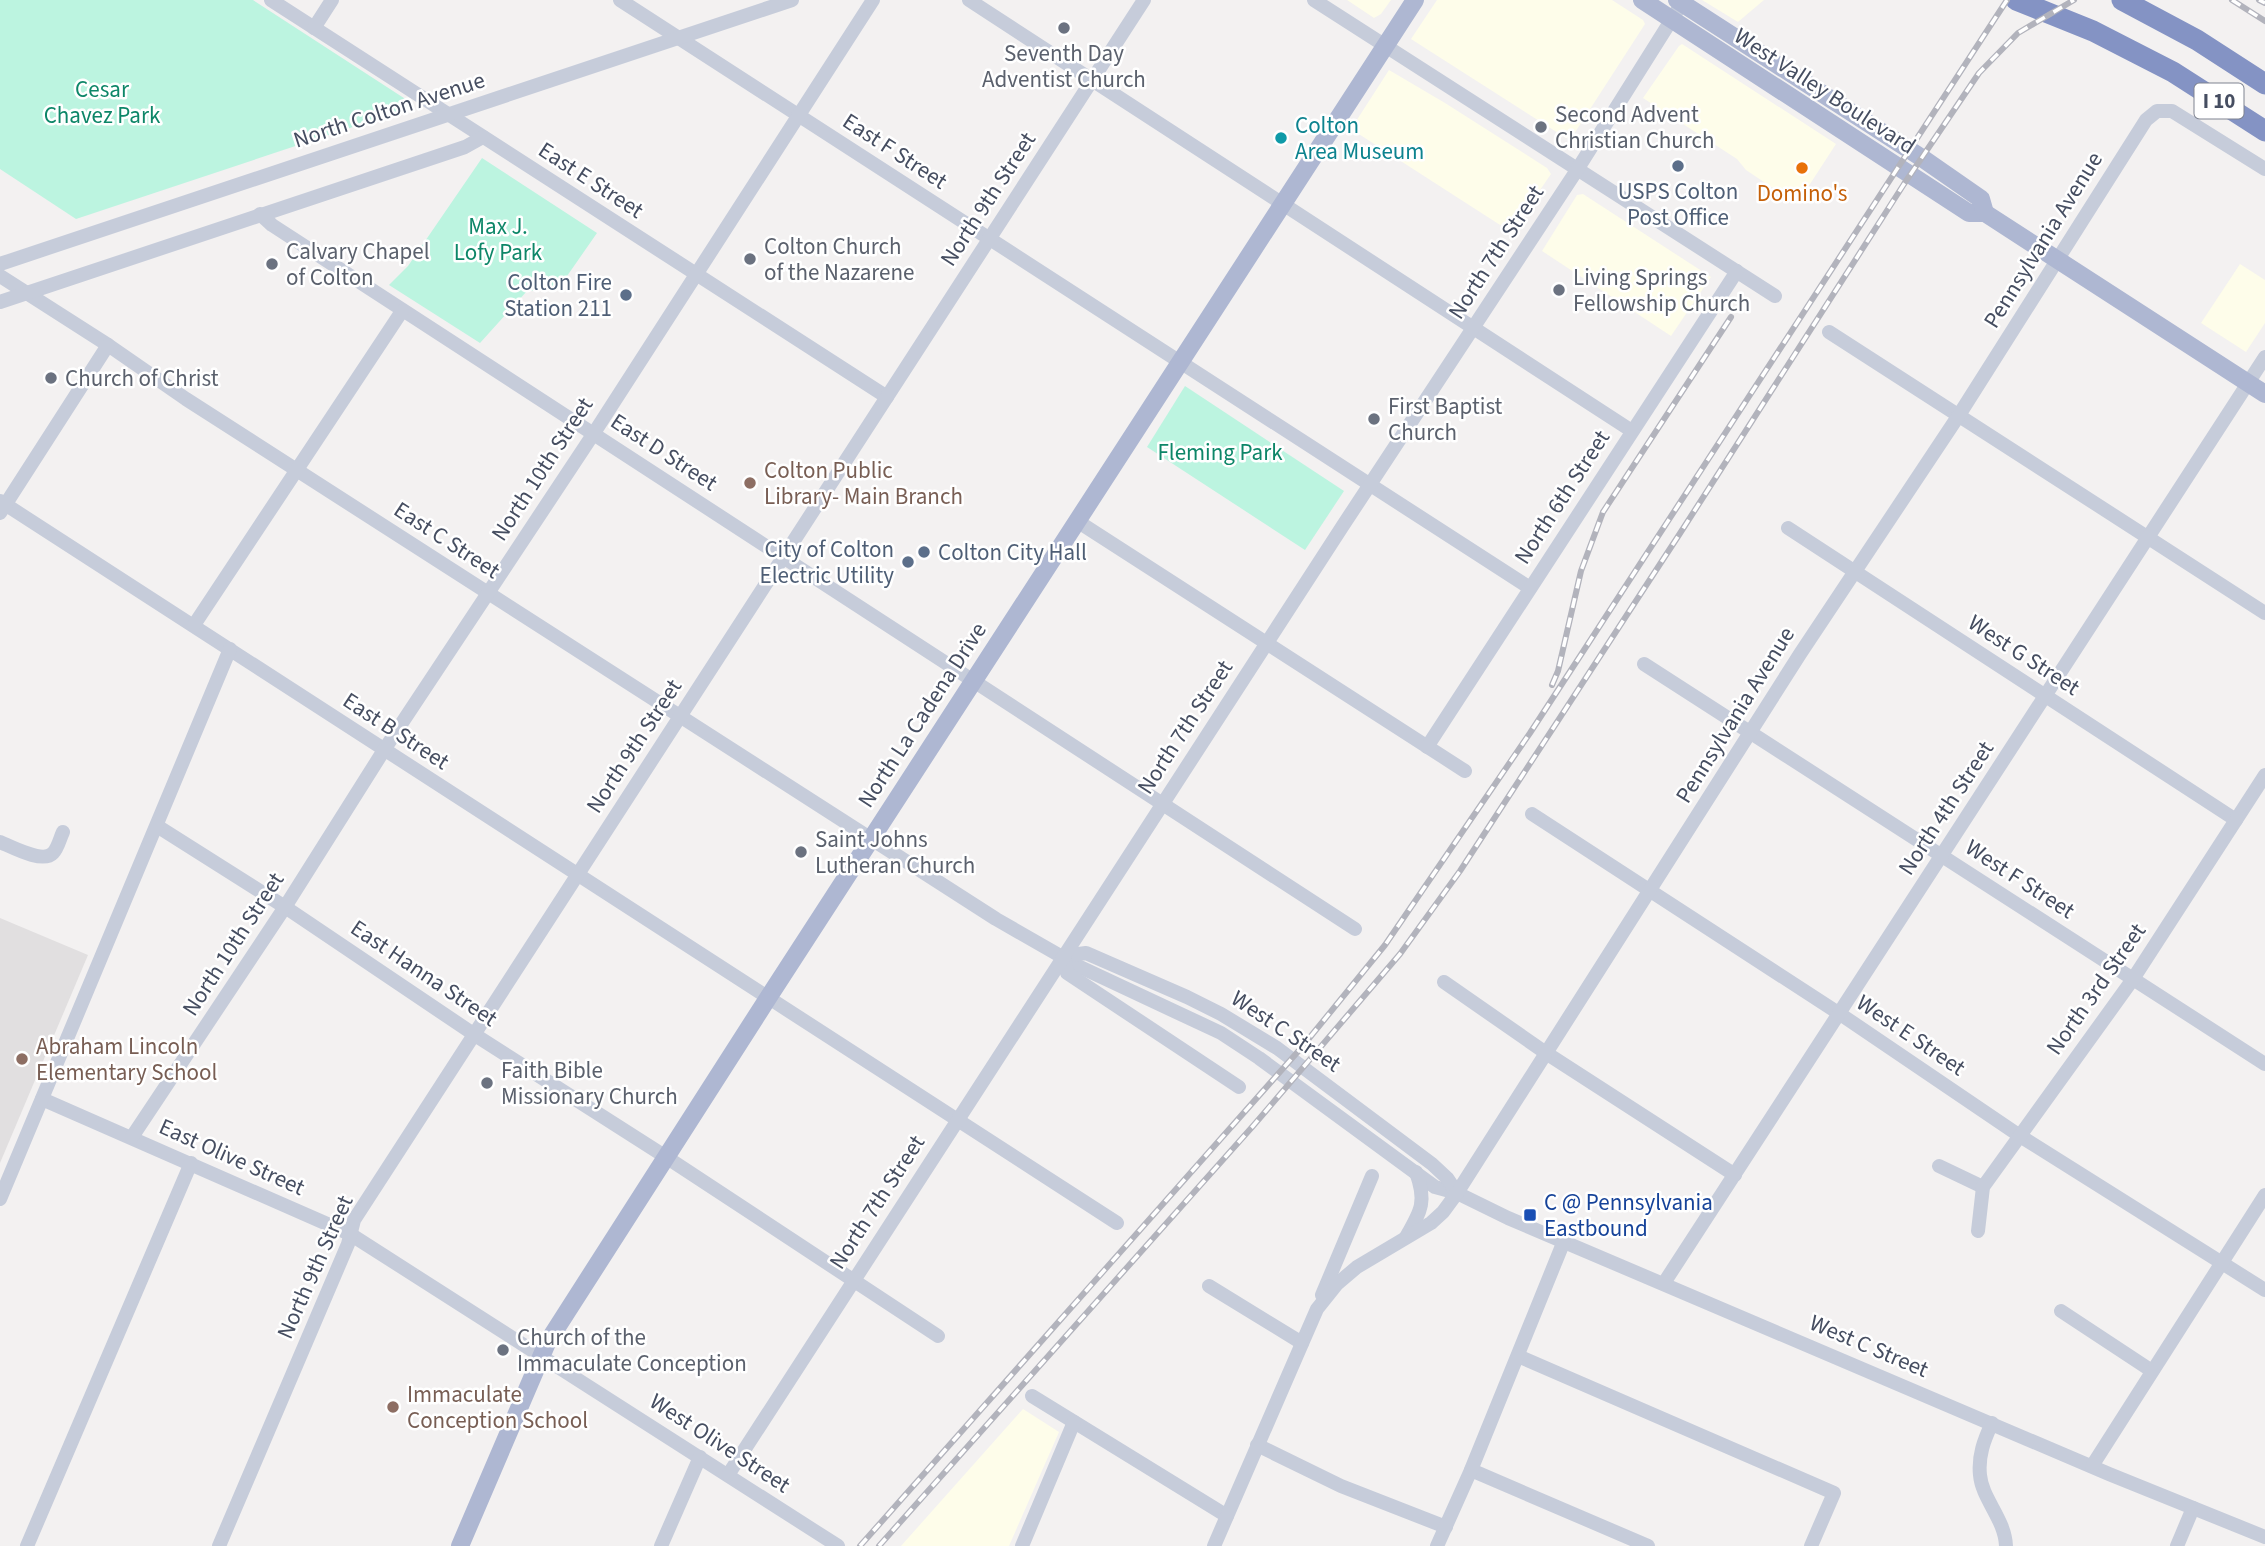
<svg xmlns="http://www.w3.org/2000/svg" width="2265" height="1546" viewBox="0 0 2265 1546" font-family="'Source Sans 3',sans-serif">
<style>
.commercial{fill:#fefdea}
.education{fill:#e1dfe0}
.green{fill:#bcf4e0}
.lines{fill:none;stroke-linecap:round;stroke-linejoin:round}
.minor{stroke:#c6ccda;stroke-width:14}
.major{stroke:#aeb7d2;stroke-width:18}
.highway{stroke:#8493c4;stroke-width:21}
.rail-casing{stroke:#b2b3bc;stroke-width:6}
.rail{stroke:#fff;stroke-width:3.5;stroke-dasharray:10;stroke-linecap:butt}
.worship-dot{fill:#6b7280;stroke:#fff;stroke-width:2.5}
.culture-dot{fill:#0f9aa8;stroke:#fff;stroke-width:2.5}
.service-dot{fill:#5c6f8a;stroke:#fff;stroke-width:2.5}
.food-dot{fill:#e8710a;stroke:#fff;stroke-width:2.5}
.education-dot{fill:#8d6e63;stroke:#fff;stroke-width:2.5}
.transit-dot{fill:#1a4fb4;stroke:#fff;stroke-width:2.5}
.labels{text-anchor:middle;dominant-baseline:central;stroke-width:5;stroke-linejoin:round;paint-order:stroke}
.shield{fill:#fff;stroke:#7e8390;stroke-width:2}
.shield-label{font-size:21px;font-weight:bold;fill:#464e61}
.worship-label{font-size:23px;fill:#5b616d;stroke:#fff;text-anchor:start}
.park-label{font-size:23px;fill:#0d8668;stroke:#fff}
.street-label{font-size:23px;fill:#464e61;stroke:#fff}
.culture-label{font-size:23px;fill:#0d838f;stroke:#fff;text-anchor:start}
.service-label{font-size:23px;fill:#4e5e75;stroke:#fff;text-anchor:end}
.food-label{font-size:23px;fill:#c56008;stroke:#fff}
.education-label{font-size:23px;fill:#785e54;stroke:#fff;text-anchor:start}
.transit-label{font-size:23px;fill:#164399;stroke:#fff;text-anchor:start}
</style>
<rect width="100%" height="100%" fill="#f3f1f1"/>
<!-- commercial -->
<g class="commercial">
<polygon points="1347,0 1391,0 1381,14 1374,18"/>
<polygon points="1437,0 1612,0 1643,20 1645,24 1572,137 1566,138 1411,39"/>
<polygon points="1702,0 1764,0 1738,22"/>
<polygon points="1682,44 1836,144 1797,204 1746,170 1737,159 1643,98 1679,46"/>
<polygon points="1389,70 1445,103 1547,168 1551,174 1511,232 1351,129"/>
<polygon points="1583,194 1711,277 1671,336 1542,251 1577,195"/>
<polygon points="2240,264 2265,280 2265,323 2246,352 2201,323"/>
<polygon points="1023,1409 1059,1432 1009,1546 901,1546"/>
</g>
<!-- education -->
<polygon class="education" points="0,918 88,955 0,1163"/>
<!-- green -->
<g class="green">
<polygon points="0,0 253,0 410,102 407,109 76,219 0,169"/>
<polygon points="482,158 597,233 558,289 527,291 480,343 389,285 408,266"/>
<polygon points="1185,386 1344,491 1305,550 1147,447"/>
</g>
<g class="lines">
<!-- minor -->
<g class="minor">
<polyline points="271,0 887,397"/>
<polyline points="620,0 1530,588"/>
<polyline points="969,0 1632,431"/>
<polyline points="1314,0 1775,296"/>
<polyline points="314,28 332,0"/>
<polyline points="260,214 272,225 1355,929"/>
<polyline points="0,264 792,0"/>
<polyline points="0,276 108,345 186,399 996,919 1078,966 1221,1033 1259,1058 1435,1187 1457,1193 1508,1218 2109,1474 2265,1537"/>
<polyline points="0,302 465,147 483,137"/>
<polyline points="1829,332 2265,613"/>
<polyline points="0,501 1117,1223"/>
<polyline points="0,513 108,345"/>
<polyline points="1077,521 1465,771"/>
<polyline points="1788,528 2236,820"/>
<polyline points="194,625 402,311"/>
<polyline points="1644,664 2265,1064"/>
<polyline points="1427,747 1737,271"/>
<polyline points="1532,814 1840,1014 2020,1136 2265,1290"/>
<polyline points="157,826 285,907 475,1035 666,1157 938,1336"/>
<path d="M0,842C12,847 43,864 53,853C58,848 60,838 63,832"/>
<polyline points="1064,956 1086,953 1187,997 1221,1014 1277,1048 1432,1164 1447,1178 1457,1193"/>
<polyline points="1064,956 1067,973 1239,1087"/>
<polyline points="1444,982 1546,1053 1735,1175"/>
<polyline points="42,1099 350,1234 838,1546"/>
<polyline points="132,1137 285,907 384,750 594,433 873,0"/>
<polyline points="1939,1166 1983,1187"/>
<polyline points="0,1199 230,649"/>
<polyline points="1978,1231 1983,1187 2133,979 2265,775"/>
<path d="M1406,1237C1421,1211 1427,1202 1416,1172"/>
<polyline points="1664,1283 2265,357"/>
<polyline points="1209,1286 1302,1343"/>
<polyline points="1322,1295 1372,1176"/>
<polyline points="2061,1311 2152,1371"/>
<polyline points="1518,1356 1834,1493 1811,1546"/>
<polyline points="1032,1396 1227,1516"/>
<path d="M1992,1423C1984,1440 1978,1456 1980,1475C1982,1499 2005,1519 2006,1546"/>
<polyline points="1257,1445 1341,1486 1446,1527"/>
<polyline points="2092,1466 2265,1195"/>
<polyline points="1471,1470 1648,1546"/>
<polyline points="728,1475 1342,527 1577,170 1682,3"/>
<polyline points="27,1546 191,1163"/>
<polyline points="219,1546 348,1244 354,1220 1144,0"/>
<polyline points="661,1546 700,1457"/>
<polyline points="1022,1546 1074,1422"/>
<polyline points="1214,1546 1317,1309 1337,1284 1357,1267 1431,1223 1443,1212 1457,1193 1800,654 1959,415 2146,120 2157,111 2172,111 2265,169"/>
<polyline points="1437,1546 1471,1470 1564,1241"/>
<polyline points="2177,1546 2193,1508"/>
</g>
<!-- major -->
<g class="major">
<polyline points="1642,0 1969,213 1985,213 2265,394"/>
<polyline points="1677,0 1922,158 1981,199 1985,213"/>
<polyline points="460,1546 547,1343 768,998 1415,0"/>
</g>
<!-- highway -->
<g class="highway">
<polyline points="2016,0 2093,31 2173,72 2265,131"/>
<polyline points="2122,0 2197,40 2265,84"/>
</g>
<!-- rail casing -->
<g class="rail-casing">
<g id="rail">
<polyline points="2232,0 2265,21"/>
<polyline points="2259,0 2265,3"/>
<polyline points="1552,685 1558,671 1581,571 1603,512 1731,317"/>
<polyline points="860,1546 1302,1047 1385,945 1530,733 2007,0"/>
<polyline points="879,1546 1253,1126 1400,954 1460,871 1677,538 1904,184 1979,73 2018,33 2074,0"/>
</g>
</g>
<!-- rail -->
<use href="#rail" class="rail"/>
</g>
<!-- markers -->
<g class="worship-dot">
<circle cx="1064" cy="28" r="7"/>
<circle cx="1541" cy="127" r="7"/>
<circle cx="750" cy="259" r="7"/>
<circle cx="272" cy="264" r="7"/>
<circle cx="1559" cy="290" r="7"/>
<circle cx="51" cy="378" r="7"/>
<circle cx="1374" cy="419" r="7"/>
<circle cx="801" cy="852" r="7"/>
<circle cx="487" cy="1083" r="7"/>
<circle cx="503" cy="1350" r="7"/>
</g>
<circle class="culture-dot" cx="1281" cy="138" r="7"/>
<g class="service-dot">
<circle cx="1678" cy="166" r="7"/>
<circle cx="626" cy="295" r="7"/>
<circle cx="924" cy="552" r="7"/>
<circle cx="908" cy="562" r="7"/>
</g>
<circle class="food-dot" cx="1802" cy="168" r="7"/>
<g class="education-dot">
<circle cx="750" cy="483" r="7"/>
<circle cx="22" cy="1059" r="7"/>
<circle cx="393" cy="1407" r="7"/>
</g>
<rect class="transit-dot" x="1523" y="1208" width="14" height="14" rx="3.5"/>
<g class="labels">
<!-- shield labels -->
<rect class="shield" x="2194.5" y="83.5" width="49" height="35" rx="5"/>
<g class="shield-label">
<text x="2219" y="101">I 10</text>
</g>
<!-- worship labels -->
<g class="worship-label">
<text x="1064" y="53" text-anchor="middle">Seventh Day<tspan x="1064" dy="26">Adventist Church</tspan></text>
<text x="1555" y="114">Second Advent<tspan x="1555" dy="26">Christian Church</tspan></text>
<text x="764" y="246">Colton Church<tspan x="764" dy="26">of the Nazarene</tspan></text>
<text x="286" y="251">Calvary Chapel<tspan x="286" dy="26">of Colton</tspan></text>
<text x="1573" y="277">Living Springs<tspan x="1573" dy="26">Fellowship Church</tspan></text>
<text x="65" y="378">Church of Christ</text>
<text x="1388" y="406">First Baptist<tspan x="1388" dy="26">Church</tspan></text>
<text x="815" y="839">Saint Johns<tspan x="815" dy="26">Lutheran Church</tspan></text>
<text x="501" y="1070">Faith Bible<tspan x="501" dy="26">Missionary Church</tspan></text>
<text x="517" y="1337">Church of the<tspan x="517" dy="26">Immaculate Conception</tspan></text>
</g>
<!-- park labels -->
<g class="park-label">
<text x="102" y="89">Cesar<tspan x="102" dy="26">Chavez Park</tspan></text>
<text x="498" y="226">Max J.<tspan x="498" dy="26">Lofy Park</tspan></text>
<text x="1220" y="452">Fleming Park</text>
</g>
<!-- street labels -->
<g class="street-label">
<text transform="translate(1825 91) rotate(33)">West Valley Boulevard</text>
<text transform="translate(389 110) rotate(-18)">North Colton Avenue</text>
<text transform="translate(895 151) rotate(33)">East F Street</text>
<text transform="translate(591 180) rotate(33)">East E Street</text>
<text transform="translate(988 199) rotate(-57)">North 9th Street</text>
<text transform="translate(2043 240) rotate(-58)">Pennsylvania Avenue</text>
<text transform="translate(1496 252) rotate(-57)">North 7th Street</text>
<text transform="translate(664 452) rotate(33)">East D Street</text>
<text transform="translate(542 469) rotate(-57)">North 10th Street</text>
<text transform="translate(1562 497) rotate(-57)">North 6th Street</text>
<text transform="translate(447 540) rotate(33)">East C Street</text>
<text transform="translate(2024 655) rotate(33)">West G Street</text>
<text transform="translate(922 715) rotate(-57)">North La Cadena Drive</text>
<text transform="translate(1735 715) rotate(-58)">Pennsylvania Avenue</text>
<text transform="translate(1185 727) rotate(-57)">North 7th Street</text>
<text transform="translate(396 731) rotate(33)">East B Street</text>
<text transform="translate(634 746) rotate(-57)">North 9th Street</text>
<text transform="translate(1946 808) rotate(-57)">North 4th Street</text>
<text transform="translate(2020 879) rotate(33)">West F Street</text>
<text transform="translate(233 944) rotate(-57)">North 10th Street</text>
<text transform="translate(424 973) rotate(34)">East Hanna Street</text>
<text transform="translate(2096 989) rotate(-55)">North 3rd Street</text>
<text transform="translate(1286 1031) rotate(34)">West C Street</text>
<text transform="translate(1911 1035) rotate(34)">West E Street</text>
<text transform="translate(232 1157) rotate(24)">East Olive Street</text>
<text transform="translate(877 1202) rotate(-57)">North 7th Street</text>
<text transform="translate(315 1267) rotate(-66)">North 9th Street</text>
<text transform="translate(1869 1346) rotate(23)">West C Street</text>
<text transform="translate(720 1443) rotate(33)">West Olive Street</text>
</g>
<!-- culture labels -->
<g class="culture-label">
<text x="1295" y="125">Colton<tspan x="1295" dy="26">Area Museum</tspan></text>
</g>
<!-- service labels -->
<g class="service-label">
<text x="1678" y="191" text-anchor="middle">USPS Colton<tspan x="1678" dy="26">Post Office</tspan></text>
<text x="612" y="282">Colton Fire<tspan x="612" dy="26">Station 211</tspan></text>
<text x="894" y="549">City of Colton<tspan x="894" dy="26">Electric Utility</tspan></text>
<text x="938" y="552" text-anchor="start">Colton City Hall</text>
</g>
<!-- food labels -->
<g class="food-label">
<text x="1802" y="193">Domino's</text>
</g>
<!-- education labels -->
<g class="education-label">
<text x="764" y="470">Colton Public<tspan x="764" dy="26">Library- Main Branch</tspan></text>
<text x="36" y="1046">Abraham Lincoln<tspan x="36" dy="26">Elementary School</tspan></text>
<text x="407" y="1394">Immaculate<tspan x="407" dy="26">Conception School</tspan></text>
</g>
<!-- transit labels -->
<g class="transit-label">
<text x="1544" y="1202">C @ Pennsylvania<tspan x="1544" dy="26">Eastbound</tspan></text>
</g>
</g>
</svg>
